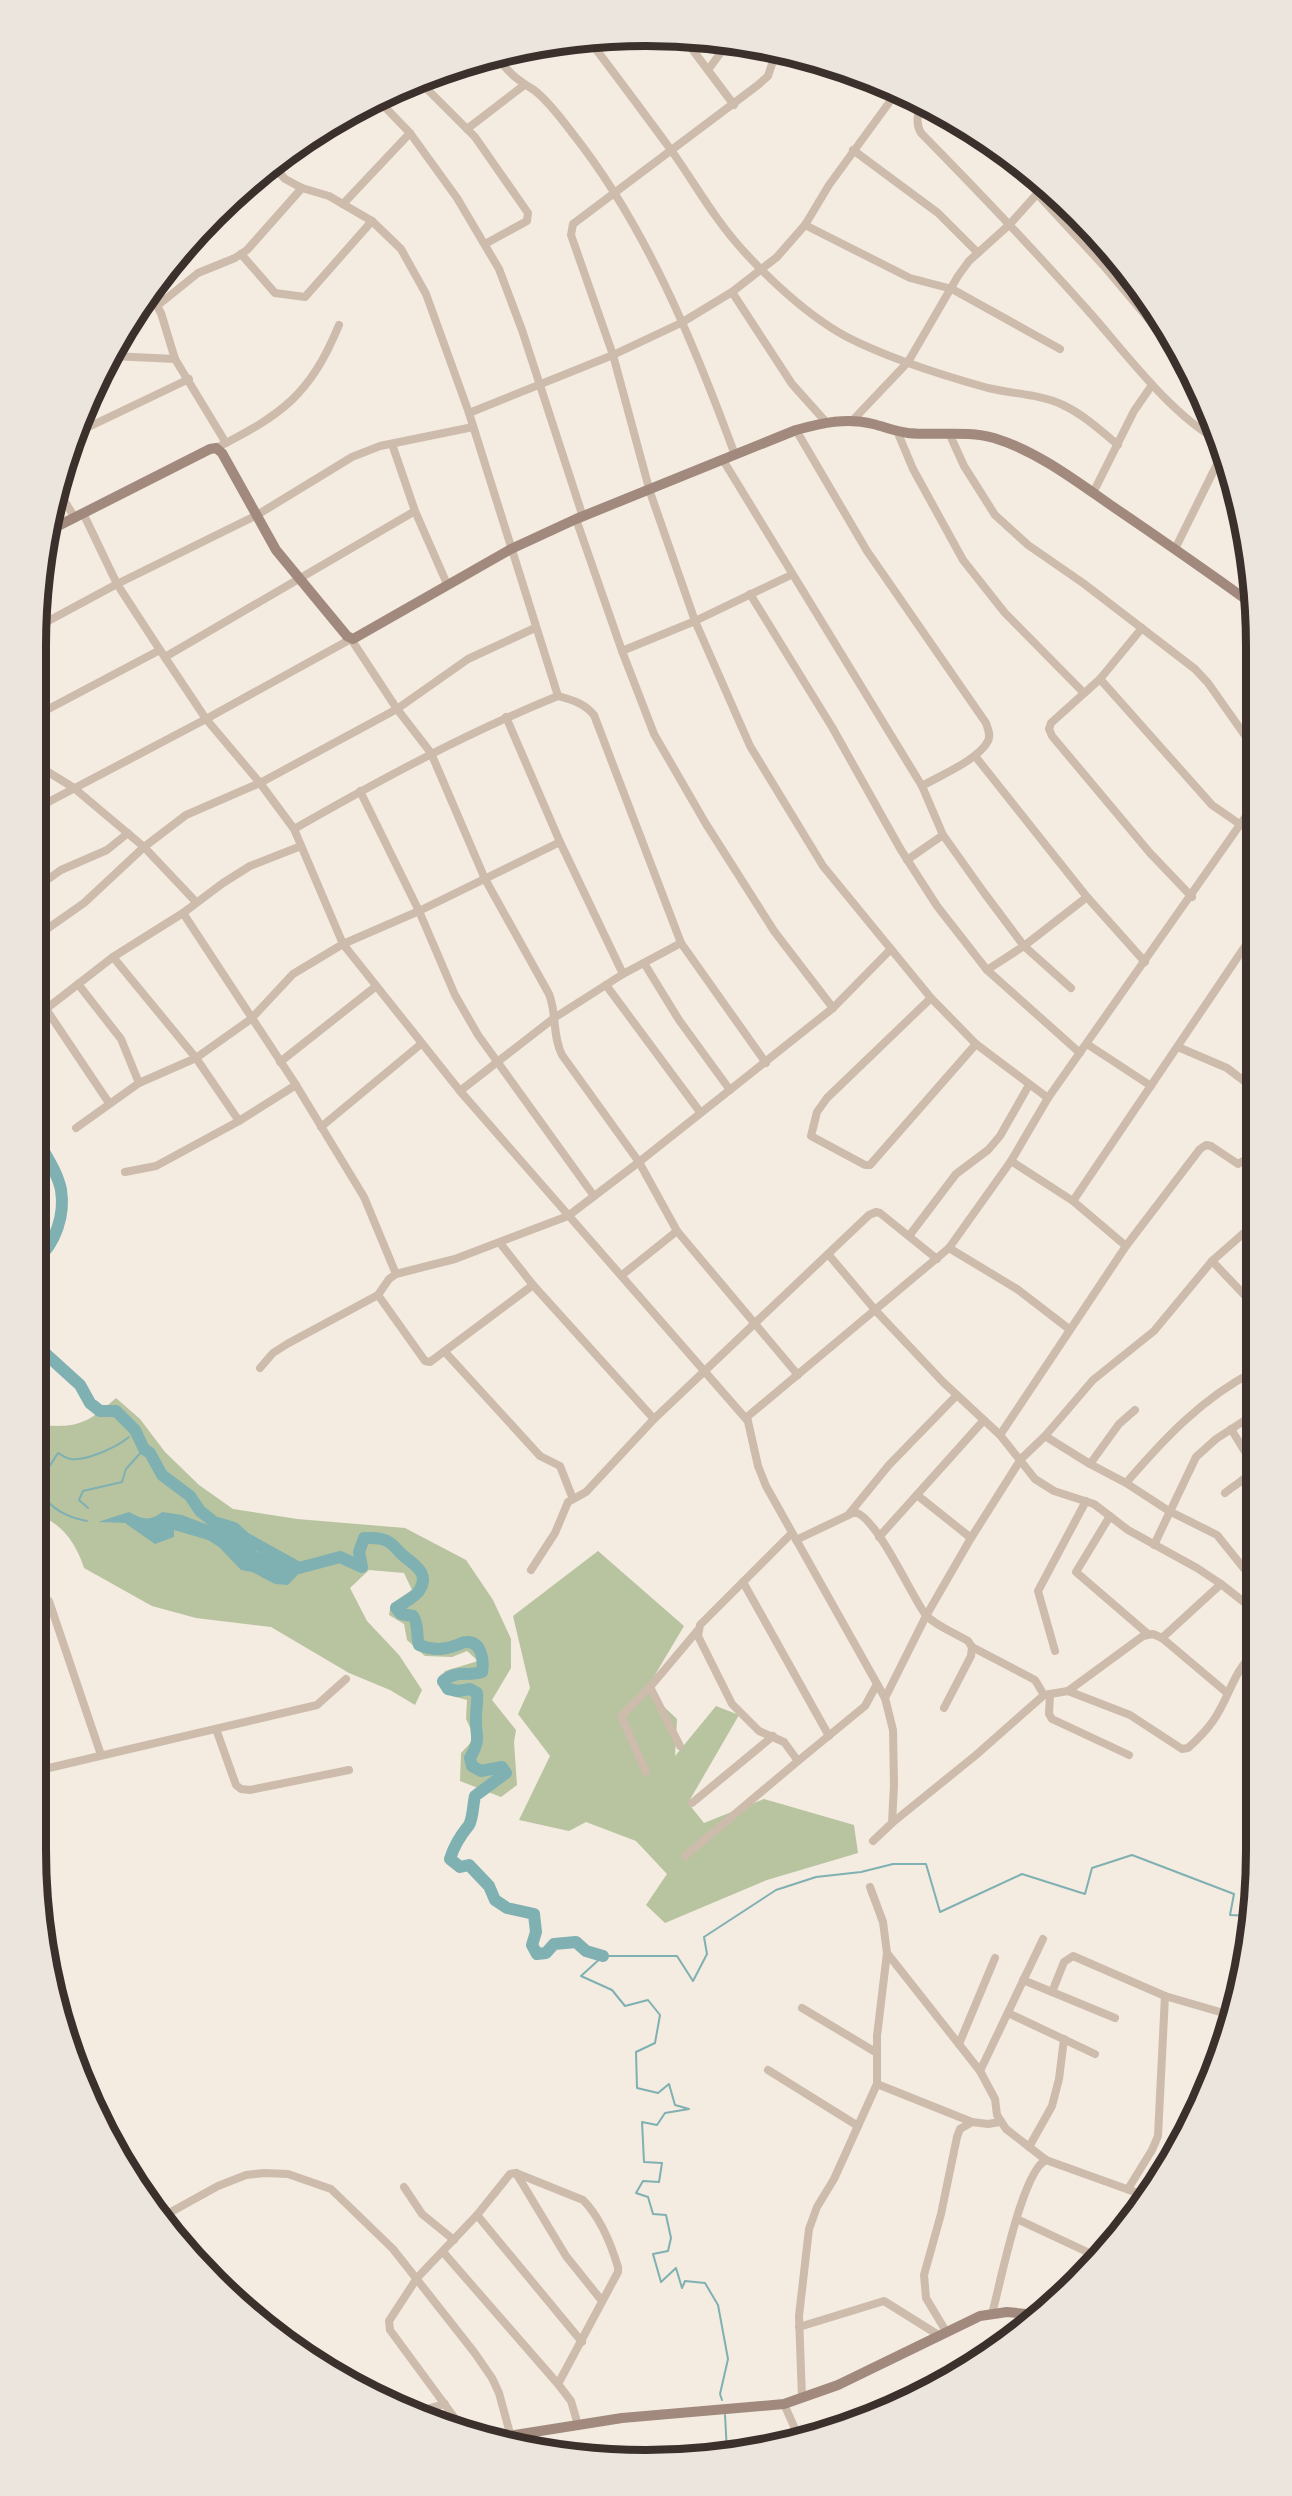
<svg xmlns="http://www.w3.org/2000/svg" width="1292" height="2496" viewBox="0 0 1292 2496" font-family="Commissioner,sans-serif">
<style>
.green{fill:#b8c4a0}
.water{fill:#7fb0b2}
.lines{fill:none;stroke-linecap:round;stroke-linejoin:round}
.stream{stroke:#7fb0b2;stroke-width:2}
.river{stroke:#7fb0b2;stroke-width:12}
.street{stroke:#cdbbac;stroke-width:8}
.secondary{stroke:#a18a7d;stroke-width:10}
.rim{fill:none;stroke:#3b302b;stroke-width:8}
</style>
<rect width="100%" height="100%" fill="#f4ebe1"/>
<!-- green -->
<g class="green">
<path d="M116,1398L140,1419L165,1452L199,1485L233,1509L297,1519L405,1528L466,1560L493,1600L511,1639V1668L492,1700L516,1730L514,1742L517,1785L501,1797L460,1781L461,1753L475,1738L466,1719L467,1700L452,1696L437,1684L445,1671L478,1661L467,1651L452,1657L425,1656L407,1640L404,1624L389,1615L391,1604L412,1590L404,1573L369,1570L350,1588L367,1621L399,1655L422,1690L415,1705L390,1690L349,1673L271,1627L196,1618L152,1606L84,1568C76,1543 62,1523 36,1514V1425C78,1428 85,1425 116,1398Z"/>
<polygon points="598,1551 684,1626 646,1690 677,1719 675,1756 716,1706 739,1715 688,1803 704,1823 764,1799 854,1825 858,1853 767,1880 665,1923 646,1905 667,1874 636,1841 586,1822 569,1831 519,1820 550,1756 518,1714 530,1688 513,1616"/>
</g>
<!-- water -->
<path class="water" d="M129,1512C142,1519 150,1522 162,1512L182,1515L216,1528L233,1531L257,1552L301,1571L288,1585L275,1584L252,1572L241,1570L219,1547L208,1540L174,1530V1537L155,1544L125,1523L98,1522Z"/>
<g class="lines">
<!-- stream -->
<g class="stream">
<polyline points="88,1508 79,1500 83,1491 122,1482 126,1469 144,1449"/>
<path d="M87,1521C65,1517 53,1509 39,1492L42,1478L58,1453C62,1455 67,1459 71,1459C87,1461 117,1447 129,1437"/>
<polyline points="722,2400 720,2394 728,2359 718,2305 705,2283 685,2281 682,2288 676,2268 661,2282 653,2254 668,2251 671,2238 666,2215 653,2214 648,2197 636,2193 643,2181 659,2182 662,2163 644,2162 642,2122 657,2125 665,2113 689,2109 675,2105 669,2084 658,2093 637,2088 636,2052 655,2043 660,2015 648,2000 625,2006 612,1990 581,1976 603,1956 677,1956 693,1981 707,1954 704,1937 776,1890 816,1877 861,1872 893,1864 926,1864 940,1912 1022,1874 1085,1894 1092,1868 1132,1855 1234,1894 1230,1915 1250,1916"/>
<polyline points="725,2415 727,2452"/>
</g>
<!-- river -->
<g class="river">
<path d="M37,1259C56,1243 65,1214 61,1190C58,1174 47,1157 39,1143H37"/>
<path d="M37,1346L80,1385L90,1403L100,1411H116L135,1430L144,1449L150,1453L162,1475L190,1496L200,1511L214,1522L234,1528L245,1538L299,1568L340,1557L362,1567L359,1552L364,1538C371,1538 380,1537 387,1541C394,1544 398,1552 405,1557C416,1566 430,1574 419,1591C415,1597 403,1603 396,1608L401,1614L413,1616C419,1625 416,1635 419,1645C431,1650 445,1650 457,1645C461,1644 462,1642 466,1642C482,1641 484,1661 482,1672C466,1677 459,1669 443,1681L448,1689L458,1691L470,1689L477,1693C478,1701 476,1708 476,1717C475,1737 482,1737 470,1758L472,1766L481,1771L502,1767L506,1773L475,1796C473,1804 473,1818 469,1825C460,1836 454,1845 450,1859L460,1867L469,1865L489,1886L495,1900L507,1908L534,1914L536,1932L532,1945L537,1954L546,1953L554,1944L576,1942L586,1951L603,1956"/>
</g>
<!-- street -->
<g class="street">
<polyline points="683,37 734,105"/>
<path d="M589,40C617,77 644,113 671,150C687,172 701,196 717,218C746,259 802,313 847,337C890,359 941,375 988,388C1013,394 1039,394 1063,405C1084,415 1100,430 1118,445"/>
<polyline points="776,52 768,76 758,85 573,224 571,235 613,355 650,492 695,621 750,746 823,866 931,998 976,1044 1048,1098"/>
<path d="M497,57C510,74 516,79 534,90C546,99 564,122 573,134C646,226 695,346 735,455"/>
<polyline points="708,70 727,44"/>
<polyline points="420,82 475,137 528,213 527,221 485,244"/>
<polyline points="379,101 410,133 457,198 499,269 522,330 583,517"/>
<path d="M921,102C918,113 915,123 921,133C979,192 1036,252 1091,314C1127,355 1169,412 1217,440"/>
<polyline points="467,129 523,86"/>
<polyline points="853,150 938,213 978,253"/>
<polyline points="277,164 277,170 285,179 302,188 329,196 372,221 401,249 426,294 469,413 558,696"/>
<polyline points="1029,174 1040,197 1103,265 1177,353"/>
<polyline points="343,204 410,133"/>
<polyline points="805,225 910,278 952,289 1060,349"/>
<polyline points="241,254 275,293 305,297 372,221"/>
<polyline points="732,292 792,384 826,422"/>
<polyline points="146,301 157,306 161,313 175,359 226,443"/>
<polyline points="157,306 198,273 235,258 247,250 302,188"/>
<polyline points="112,356 175,359"/>
<polyline points="469,413 613,355 681,323 732,292 777,257 805,225 829,185 891,100 897,97 920,108"/>
<polyline points="852,421 908,362 958,276 969,261 1010,224 1045,185"/>
<path d="M796,430L867,551L986,723C988,729 991,735 988,741C978,760 941,775 922,786"/>
<polyline points="897,431 913,469 963,560 1005,613 1084,693"/>
<polyline points="78,432 189,379"/>
<polyline points="949,433 964,466 995,515 1028,545 1083,583 1195,669 1208,683 1251,744"/>
<polyline points="392,444 415,511 447,584"/>
<path d="M216,448C283,414 310,395 339,325"/>
<polyline points="723,460 922,786 943,835 985,894 1024,946 1071,988"/>
<polyline points="57,489 75,518"/>
<polyline points="1093,493 1134,411 1152,385"/>
<polyline points="83,513 117,584 160,650 206,719 260,783 294,829 343,944 460,1091 747,1420"/>
<polyline points="576,519 622,651 654,734 706,824 774,931 833,1008"/>
<polyline points="1175,549 1221,456"/>
<polyline points="750,594 832,727 901,850 937,906 987,970 1080,1053"/>
<polyline points="37,627 117,584 257,515 352,457 380,446 473,427"/>
<polyline points="1142,628 1100,679 1051,723 1049,729 1052,736 1150,853 1192,897"/>
<polyline points="622,651 695,621 791,575"/>
<polyline points="165,657 415,511"/>
<polyline points="1100,679 1212,805 1241,825"/>
<polyline points="37,715 160,650"/>
<polyline points="506,717 560,842 623,974"/>
<polyline points="975,756 1087,897 1145,962"/>
<polyline points="37,765 74,788 144,847 196,902"/>
<polyline points="360,791 419,911 455,995 478,1035 594,1196"/>
<path d="M37,808L206,719L351,639L397,709L431,753L485,879L549,994C557,1014 552,1035 562,1055L639,1162L677,1231L798,1375"/>
<path d="M294,829C380,780 466,733 558,696C572,700 584,703 594,715L681,943L766,1063"/>
<polyline points="907,860 943,835"/>
<polyline points="37,887 61,870 107,850 128,833"/>
<polyline points="183,913 296,1085 364,1197 396,1274"/>
<polyline points="37,936 84,903 144,847 186,815 260,783 397,709 468,659 535,628"/>
<polyline points="113,957 196,1058 239,1121"/>
<polyline points="644,963 679,1020 730,1090"/>
<polyline points="987,970 1024,946 1087,897"/>
<polyline points="78,984 121,1039 139,1083"/>
<polyline points="606,985 700,1112"/>
<polyline points="931,998 827,1098 817,1112 811,1136 865,1165 870,1165 976,1044"/>
<polyline points="46,1009 109,1103"/>
<polyline points="37,1016 113,957 183,913 223,883 250,866 301,846"/>
<polyline points="1087,1044 1151,1086"/>
<polyline points="1178,1047 1227,1068 1252,1087"/>
<polyline points="280,1062 375,987"/>
<polyline points="460,1091 554,1018 623,974 681,943"/>
<polyline points="321,1127 421,1044"/>
<polyline points="76,1128 139,1083 196,1058 251,1019 293,974 343,944 419,911 560,842"/>
<polyline points="1011,1161 1073,1201 1126,1246"/>
<polyline points="125,1172 156,1166 239,1121 296,1085"/>
<polyline points="1073,1201 1252,936"/>
<polyline points="909,1236 956,1174 988,1150 1000,1136 1029,1085"/>
<polyline points="500,1243 533,1285 654,1419"/>
<polyline points="949,1248 1017,1289 1069,1329"/>
<polyline points="828,1254 876,1311 943,1382 1000,1435 1035,1479 1054,1491 1094,1504 1128,1530 1197,1568 1221,1584 1254,1610"/>
<polyline points="1212,1261 1253,1304"/>
<polyline points="622,1275 677,1231"/>
<polyline points="378,1295 425,1361 430,1362 533,1285"/>
<polyline points="445,1352 540,1456 560,1466 573,1499"/>
<polyline points="260,1368 273,1353 287,1344 378,1295 389,1279 396,1274 455,1259 568,1216 639,1162 833,1008 891,949"/>
<polyline points="1000,1435 1126,1246 1200,1149 1206,1145 1211,1146 1238,1164 1245,1160 1252,1145"/>
<path d="M1045,1436L1090,1464L1126,1483C1163,1440 1202,1398 1253,1372"/>
<polyline points="1090,1464 1119,1424 1135,1410"/>
<polyline points="1126,1483 1169,1511 1217,1535 1246,1571"/>
<path d="M1225,1493C1234,1485 1254,1476 1252,1463L1231,1429"/>
<polyline points="917,1495 971,1538"/>
<polyline points="849,1514 889,1465 957,1395"/>
<polyline points="1110,1516 1076,1572 1148,1634"/>
<polyline points="792,1533 700,1625 698,1636 732,1704 759,1731 784,1742 798,1761 865,1706 877,1684"/>
<polyline points="879,1537 984,1420"/>
<path d="M796,1540L855,1512C877,1518 910,1593 925,1614C934,1625 955,1633 968,1641L972,1647L971,1656L944,1708"/>
<polyline points="1154,1545 1196,1457 1216,1439 1253,1415"/>
<polyline points="531,1570 555,1533 568,1502 586,1492 654,1419 869,1215 876,1212 880,1213 937,1259"/>
<polyline points="743,1582 829,1736"/>
<polyline points="1221,1584 1162,1638 1226,1692"/>
<polyline points="49,1601 101,1755"/>
<polyline points="972,1647 1035,1680 1044,1695"/>
<polyline points="1055,1651 1038,1591 1086,1501"/>
<polyline points="650,1687 680,1746"/>
<polyline points="1068,1691 1143,1636 1153,1634 1162,1638"/>
<polyline points="1050,1694 1049,1714 1052,1719 1129,1755"/>
<polyline points="885,1698 926,1616 971,1538 1021,1459 1045,1436 1093,1380 1154,1331 1212,1261 1253,1225"/>
<polyline points="216,1729 236,1785 241,1789 250,1790 349,1770"/>
<polyline points="36,1771 317,1705 346,1679"/>
<polyline points="646,1772 621,1716 650,1687 698,1630"/>
<polyline points="692,1803 773,1736"/>
<path d="M892,1823L976,1755L1044,1695L1068,1691L1130,1715L1182,1749L1188,1748C1197,1740 1206,1731 1213,1721C1229,1699 1232,1673 1254,1653"/>
<polyline points="873,1841 892,1823 894,1785 893,1730 885,1698 766,1486 758,1466 747,1417 949,1248 1011,1161 1048,1098 1251,809"/>
<polyline points="685,1856 798,1761"/>
<polyline points="887,1953 980,2071 995,2099 997,2115 1006,2129 1046,2160 1146,2196"/>
<polyline points="1023,1980 1115,2018"/>
<polyline points="1052,1992 1064,1962 1073,1956 1165,1996"/>
<polyline points="802,2008 877,2053"/>
<polyline points="1008,2013 1095,2054"/>
<polyline points="959,2044 995,1958"/>
<polyline points="768,2070 858,2126"/>
<polyline points="980,2071 1043,1939"/>
<polyline points="877,2084 972,2122"/>
<polyline points="1029,2147 1052,2106 1059,2079 1064,2039"/>
<polyline points="516,2173 566,2256 602,2301"/>
<polyline points="404,2187 422,2214 454,2240"/>
<polyline points="1128,2189 1152,2150 1158,2136 1165,1996 1227,2014 1232,2017"/>
<polyline points="477,2215 582,2342"/>
<polyline points="160,2218 218,2186 246,2175 264,2173 288,2174 331,2189 393,2249 474,2352 492,2378 499,2393 511,2437"/>
<polyline points="1017,2219 1098,2257"/>
<polyline points="443,2252 558,2384 571,2401 578,2425"/>
<path d="M992,2314C1000,2285 1022,2171 1046,2160"/>
<polyline points="799,2327 884,2301 940,2336"/>
<polyline points="947,2333 926,2298 924,2275 941,2214 957,2137 960,2129 972,2122 988,2124 1000,2122"/>
<polyline points="802,2398 799,2316 809,2229 817,2207 834,2179 877,2084 877,2036 887,1953 883,1922 870,1887"/>
<polyline points="784,2404 800,2440"/>
<polyline points="411,2413 445,2404"/>
<path d="M460,2430L454,2417L390,2330L389,2321L417,2278L477,2215L510,2174L516,2173L583,2200C601,2218 611,2244 618,2267V2272L558,2384"/>
</g>
<!-- secondary -->
<g class="secondary">
<path d="M50,530L210,449L216,448L222,453L276,550L347,636L353,639L511,549L576,519L796,430C822,423 847,417 873,424C885,427 895,431 908,433C936,436 967,430 994,438C1037,451 1076,481 1112,506C1159,538 1205,570 1251,603"/>
<polyline points="490,2439 622,2418 784,2404 838,2385 980,2316 1007,2312 1037,2315"/>
</g>
</g>
<!-- crop -->
<path d="M0 0H1292V2496H0ZM646 46H646A600 600 0 0 1 1246 646V1850A600 600 0 0 1 646 2450H646A600 600 0 0 1 46 1850V646A600 600 0 0 1 646 46Z" fill="#ece5de" fill-rule="evenodd"/>
<path class="rim" d="M646 46H646A600 600 0 0 1 1246 646V1850A600 600 0 0 1 646 2450H646A600 600 0 0 1 46 1850V646A600 600 0 0 1 646 46Z"/>
</svg>
